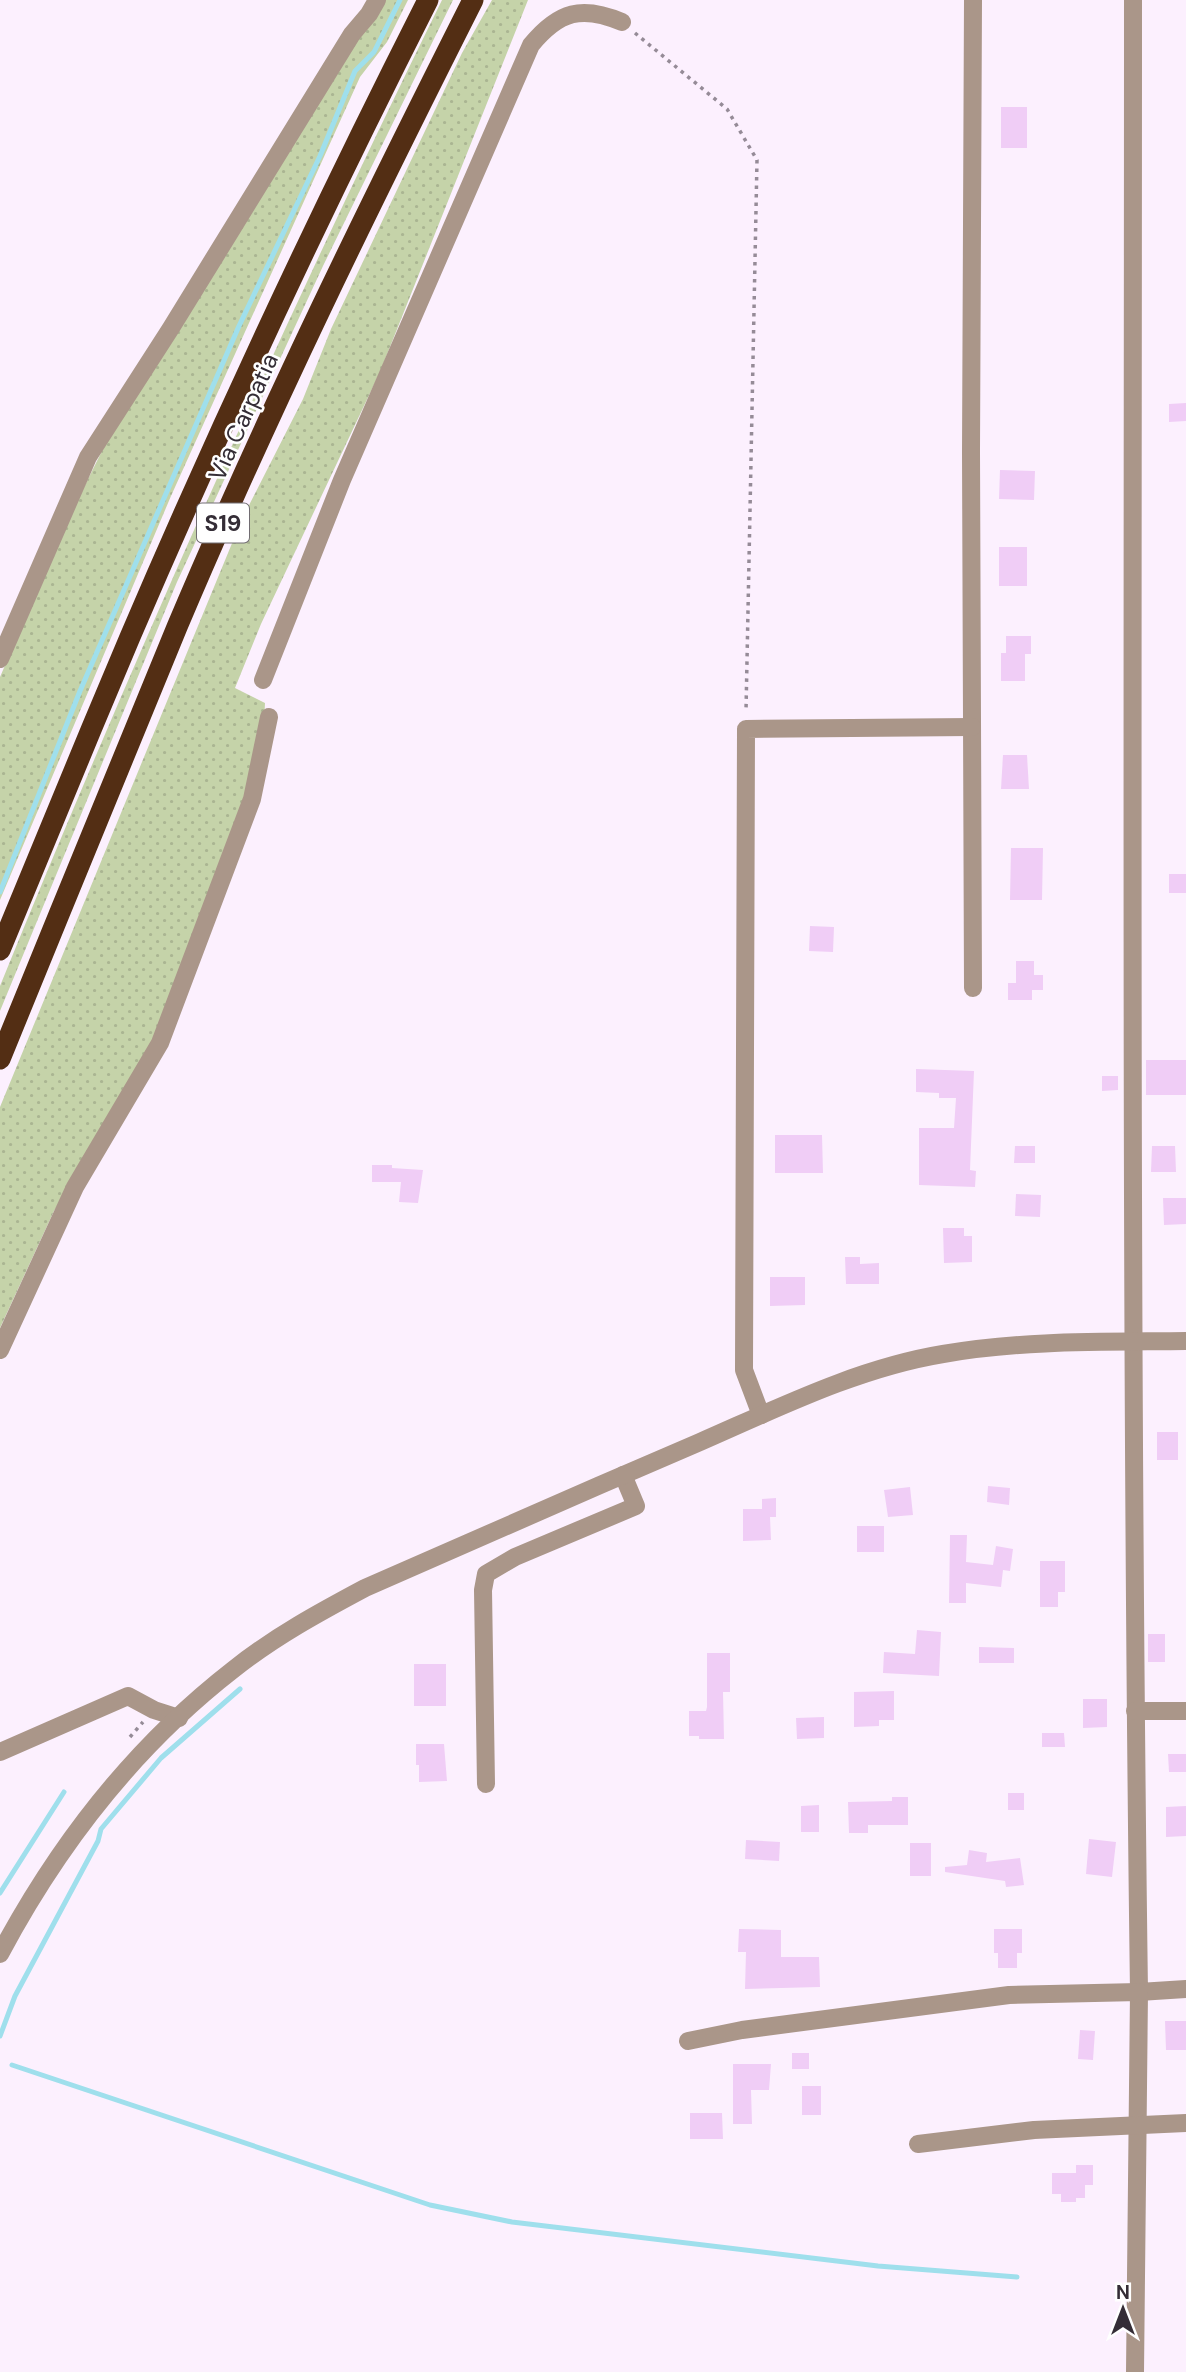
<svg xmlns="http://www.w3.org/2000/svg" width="1186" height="2372" viewBox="0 0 1186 2372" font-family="'DM Sans',sans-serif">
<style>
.grass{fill:url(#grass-dots)}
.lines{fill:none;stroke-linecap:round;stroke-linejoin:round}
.stream{stroke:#9fdfec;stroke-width:5}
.building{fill:#f0cdf6}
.path{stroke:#958b97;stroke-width:3.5;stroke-dasharray:3.5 5;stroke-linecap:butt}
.minor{stroke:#aa9689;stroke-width:18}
.highway{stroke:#532e14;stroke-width:21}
.labels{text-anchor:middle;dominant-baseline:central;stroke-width:5;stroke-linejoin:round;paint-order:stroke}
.shield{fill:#fff;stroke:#716c72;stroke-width:2}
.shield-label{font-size:23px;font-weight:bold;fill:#342d36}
.street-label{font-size:24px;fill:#342d36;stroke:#fff}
</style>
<defs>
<pattern id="grass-dots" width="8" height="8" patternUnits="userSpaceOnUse" patternTransform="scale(1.75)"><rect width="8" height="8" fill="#c5d3a9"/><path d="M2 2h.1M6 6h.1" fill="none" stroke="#aab592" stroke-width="1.8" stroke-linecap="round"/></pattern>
</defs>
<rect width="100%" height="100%" fill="#fcf0fe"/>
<!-- grass -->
<g class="grass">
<polygon points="385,0 408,0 387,42 360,77 171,496 0,900 0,677 68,519 107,441 342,58"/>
<path d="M442,0H453L323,266L177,582L0,1011V986C136,652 283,323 442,0Z"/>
<polygon points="492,0 528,0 380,372 261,624 235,688 265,703 264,723 251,784 152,1043 54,1211 0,1328 0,1107 242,519 303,399 331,329 462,53"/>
</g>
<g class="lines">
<!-- stream -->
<g class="stream">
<polyline points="0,892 80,691 239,326 320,156 355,71 374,52 400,0"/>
<polyline points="0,1893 64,1792"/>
<polyline points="0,2036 15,1996 98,1841 101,1829 161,1758 240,1689"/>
<polyline points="12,2065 430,2205 512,2222 878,2266 1017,2277"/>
</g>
</g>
<!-- building -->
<g class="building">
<rect x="1001" y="107" width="26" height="41"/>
<polygon points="1186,403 1186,421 1169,422 1169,404"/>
<polygon points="1000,470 1035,471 1034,500 999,499"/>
<rect x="999" y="547" width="28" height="39"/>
<polygon points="1006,636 1031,636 1031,654 1025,654 1025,681 1001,681 1001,653 1006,653"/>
<polygon points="1003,755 1027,755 1029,789 1001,789"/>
<polygon points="1011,848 1043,848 1042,900 1010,900"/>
<rect x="1169" y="874" width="17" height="19"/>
<polygon points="810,926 834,927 833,952 809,951"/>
<polygon points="1016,961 1034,961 1034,975 1043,975 1043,990 1032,990 1032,1000 1008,1000 1008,983 1016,983"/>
<rect x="1146" y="1060" width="40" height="35"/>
<polygon points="916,1069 974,1071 970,1170 976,1171 975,1187 919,1185 919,1128 954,1128 956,1098 939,1098 939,1093 916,1092"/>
<polygon points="1102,1076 1118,1076 1118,1090 1102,1091"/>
<polygon points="775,1135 822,1135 823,1173 775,1173"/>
<polygon points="1015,1146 1035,1146 1035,1163 1014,1163"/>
<polygon points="1152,1146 1175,1146 1176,1172 1151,1172"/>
<polygon points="372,1165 392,1165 392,1168 423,1170 418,1203 399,1202 401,1182 372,1182"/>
<polygon points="1016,1194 1041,1195 1040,1217 1015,1216"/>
<polygon points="1163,1198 1186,1198 1186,1224 1164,1225"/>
<polygon points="943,1228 964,1228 964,1236 972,1236 972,1262 944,1263"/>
<polygon points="845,1257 860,1257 860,1264 879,1263 879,1284 846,1284"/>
<polygon points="770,1277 805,1277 805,1305 770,1306"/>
<rect x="1157" y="1432" width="21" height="28"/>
<polygon points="988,1486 1010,1488 1009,1505 987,1502"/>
<polygon points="910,1487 913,1515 888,1517 884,1490"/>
<polygon points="776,1498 776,1517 770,1517 771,1540 743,1541 743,1509 762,1509 762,1499"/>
<rect x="857" y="1526" width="27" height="26"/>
<polygon points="950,1535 967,1535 966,1562 993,1565 996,1546 1013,1549 1010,1571 1003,1570 1001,1587 966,1583 966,1603 949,1603"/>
<polygon points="1040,1561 1065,1561 1065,1592 1058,1592 1058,1607 1040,1607"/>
<polygon points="917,1630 941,1632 939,1676 883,1673 884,1652 915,1654"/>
<rect x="1148" y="1634" width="17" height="28"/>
<polygon points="979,1647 1014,1648 1014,1663 979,1663"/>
<polygon points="707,1653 730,1653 730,1692 723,1692 724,1739 699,1739 699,1736 689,1736 689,1711 706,1711 707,1707"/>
<rect x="414" y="1664" width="32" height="42"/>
<polygon points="894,1691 894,1720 879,1720 879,1726 854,1727 854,1692"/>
<polygon points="1083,1699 1107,1699 1107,1727 1083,1728"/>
<polygon points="824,1717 824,1738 797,1739 796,1718"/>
<polygon points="1042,1733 1064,1733 1065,1747 1042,1747"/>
<polygon points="416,1744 444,1744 447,1781 419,1782 419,1765 416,1765"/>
<polygon points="1168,1754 1186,1754 1186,1772 1169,1772"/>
<rect x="1008" y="1793" width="16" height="17"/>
<polygon points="892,1797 908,1797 908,1825 868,1825 868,1833 849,1833 848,1802 892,1801"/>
<polygon points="819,1805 819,1832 801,1832 801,1806"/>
<polygon points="1186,1806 1186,1836 1166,1837 1166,1807"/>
<polygon points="1089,1839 1116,1842 1112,1877 1086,1874"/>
<polygon points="746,1840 780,1842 779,1861 745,1859"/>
<rect x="910" y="1843" width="21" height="33"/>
<polygon points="969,1850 987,1853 986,1862 1020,1858 1024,1885 1006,1887 1005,1881 945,1872 945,1867 967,1865"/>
<polygon points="739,1929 781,1930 781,1957 819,1957 820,1987 745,1989 746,1952 738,1952"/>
<polygon points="994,1929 1022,1929 1022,1953 1017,1953 1017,1968 998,1968 998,1953 994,1953"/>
<polygon points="1165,2021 1186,2021 1186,2050 1166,2050"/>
<polygon points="1080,2030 1095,2031 1093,2060 1078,2059"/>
<rect x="792" y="2053" width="17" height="16"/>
<polygon points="733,2064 771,2064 769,2090 751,2090 752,2124 733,2124"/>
<rect x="802" y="2086" width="19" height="29"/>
<polygon points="690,2113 722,2113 723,2139 690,2139"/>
<polygon points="1076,2165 1093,2165 1093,2185 1085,2185 1085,2198 1076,2198 1076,2202 1061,2202 1061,2194 1052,2194 1052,2173 1076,2173"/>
</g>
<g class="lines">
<!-- path -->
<g class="path">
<polyline points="635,33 727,109 757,160 746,711"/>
<polyline points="130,1737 143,1722"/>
</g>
<!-- minor -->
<g class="minor">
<path d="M1133,0C1133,664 1130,1328 1139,1992L1186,1989"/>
<polyline points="0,659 88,457 171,328 352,34 369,14 377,0"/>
<path d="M263,680L342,480L531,45C559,11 582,5 622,22"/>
<polyline points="973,988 971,452 973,0"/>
<polyline points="0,1350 75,1187 160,1043 252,799 269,717"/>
<polyline points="761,1415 744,1370 746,729 972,727"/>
<polyline points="1135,1711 1186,1711"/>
<polyline points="0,1752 128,1696 154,1710 179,1718"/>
<polyline points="486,1784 483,1590 486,1574 515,1557 636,1506 623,1475"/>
<path d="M0,1954C58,1845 136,1745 234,1669C274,1637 320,1612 365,1588C476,1539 588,1490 700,1442C778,1408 858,1368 943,1354C1023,1340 1105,1342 1186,1341"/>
<polyline points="688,2041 742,2030 1009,1995 1139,1992 1135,2372"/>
<polyline points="918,2144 1034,2130 1186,2123"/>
</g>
<!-- highway -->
<g class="highway">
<path d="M0,950C43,845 86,741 130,637C222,422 322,209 428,0"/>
<path d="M0,1059C59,915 117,771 177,627C267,414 369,206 473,0"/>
</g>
</g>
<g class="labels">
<!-- shield labels -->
<rect class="shield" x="197" y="503.5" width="52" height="39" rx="5"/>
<g class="shield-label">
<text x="223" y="523">S19</text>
</g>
<!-- street labels -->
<g class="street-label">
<text transform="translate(243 417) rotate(-66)">Via Carpatia</text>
</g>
</g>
<!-- north arrow -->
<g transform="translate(1123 2309)" stroke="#ffffff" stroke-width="5" paint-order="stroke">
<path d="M0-5L12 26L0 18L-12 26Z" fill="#342d36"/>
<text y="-10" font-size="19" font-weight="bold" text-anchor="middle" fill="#342d36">N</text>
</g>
</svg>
